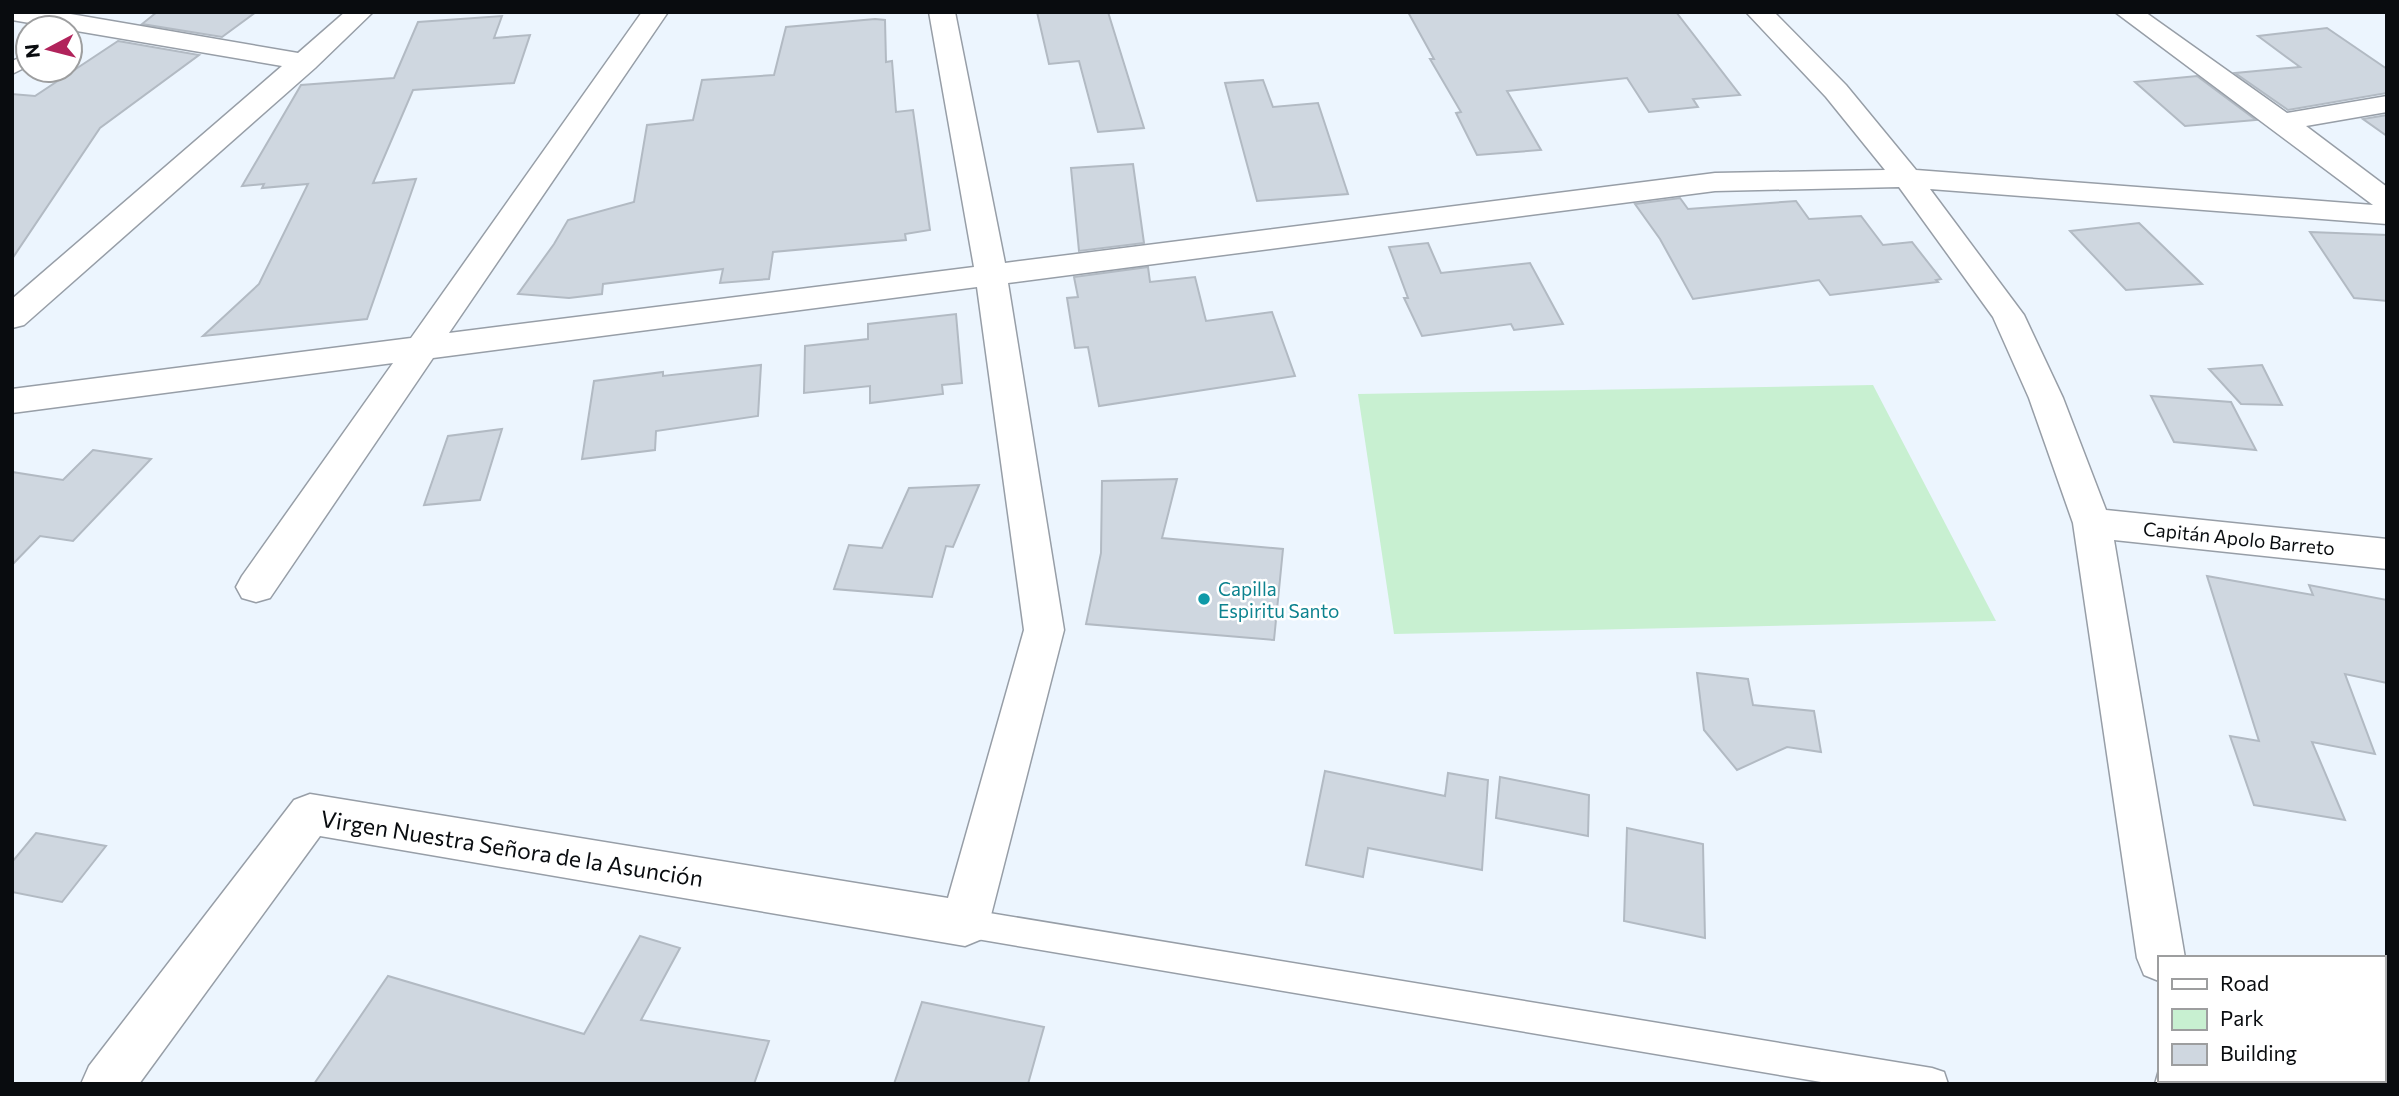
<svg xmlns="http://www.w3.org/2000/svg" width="2399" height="1096" viewBox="0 0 2399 1096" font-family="Commissioner,sans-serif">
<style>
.green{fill:#c8f0d1}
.building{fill:#cfd7e0;stroke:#b2bac3;stroke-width:2}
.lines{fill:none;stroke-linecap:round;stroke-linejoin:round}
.service-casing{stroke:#979ea7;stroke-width:3}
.minor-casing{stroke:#979ea7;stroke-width:3}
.service{fill:#fff;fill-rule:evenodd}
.minor{fill:#fff;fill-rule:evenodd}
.culture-dot{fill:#0f9aa8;stroke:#fff;stroke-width:2.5}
.labels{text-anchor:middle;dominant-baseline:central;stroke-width:5;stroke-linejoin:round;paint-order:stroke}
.street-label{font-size:19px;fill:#090c0f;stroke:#fff}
.culture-label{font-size:19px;fill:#0d838f;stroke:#fff;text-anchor:start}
.near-street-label{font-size:23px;fill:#090c0f;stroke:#fff}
</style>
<rect width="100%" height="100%" fill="#ecf5fe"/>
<!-- green -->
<polygon class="green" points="1873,385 1996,621 1394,634 1358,394"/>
<!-- building -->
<g class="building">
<polygon points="157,12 256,12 222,37 142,24"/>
<polygon points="1037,12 1108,12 1144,128 1098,132 1079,61 1049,64"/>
<polygon points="1408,12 1676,12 1740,95 1693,99 1698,107 1649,112 1627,78 1507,91 1541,150 1477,155 1456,113 1461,112 1430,59 1434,59"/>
<polygon points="502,16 494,38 530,35 514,83 413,90 373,183 416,179 367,319 203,336 259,284 308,184 262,188 264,184 242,186 301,85 394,78 418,22"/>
<polygon points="875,19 885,20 886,62 892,61 896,112 913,110 930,230 905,234 906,240 773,252 769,279 720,283 723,269 603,284 602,294 569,298 518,294 554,244 568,220 634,202 647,125 693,120 702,80 774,75 786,27"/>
<polygon points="2327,28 2387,69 2387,93 2288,110 2235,73 2300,67 2258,36"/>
<polygon points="118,41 199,55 100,128 12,259 12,94 35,96"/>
<polygon points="2197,76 2256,120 2185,126 2135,82"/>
<polygon points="1263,80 1273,107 1318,103 1348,194 1257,201 1225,83"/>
<polygon points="2387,115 2387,136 2363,119"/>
<polygon points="1133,164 1144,243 1079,251 1071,168"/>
<polygon points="1680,198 1688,209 1796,201 1809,219 1861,216 1883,245 1912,242 1941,279 1936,280 1938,282 1830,295 1819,280 1693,299 1660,239 1635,204"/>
<polygon points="2139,223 2202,284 2126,290 2070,231"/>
<polygon points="2310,232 2387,235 2387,301 2354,298"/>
<polygon points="1428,243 1441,273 1530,263 1563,324 1514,330 1511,324 1422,336 1404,298 1408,298 1389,247"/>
<polygon points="1148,267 1150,282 1195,277 1206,321 1272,312 1295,376 1099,406 1088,347 1075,348 1067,298 1078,297 1074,277"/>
<polygon points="956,314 962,383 942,385 943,394 870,403 870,386 804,393 805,346 868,339 868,324"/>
<polygon points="761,365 758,416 656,431 655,450 582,459 594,381 663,372 663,376"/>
<polygon points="2262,365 2282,405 2241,404 2209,369"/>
<polygon points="2151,396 2231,402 2256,450 2174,442"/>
<polygon points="502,429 480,500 424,505 448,436"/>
<polygon points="93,450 151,459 73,541 40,536 12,565 12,472 63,480"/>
<polygon points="1177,479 1162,538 1283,549 1274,640 1086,624 1101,553 1102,481"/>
<polygon points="979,485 953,547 946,546 932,597 834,589 849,545 882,548 909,488"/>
<polygon points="2207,576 2313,595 2309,585 2387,600 2387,683 2345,674 2375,754 2312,742 2345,820 2254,805 2230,736 2259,741"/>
<polygon points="1697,673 1748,679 1753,705 1814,711 1821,752 1787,747 1737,770 1704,730"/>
<polygon points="1325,771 1445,796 1448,773 1488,780 1482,870 1368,848 1363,877 1306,865"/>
<polygon points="1500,777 1589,795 1588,836 1496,818"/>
<polygon points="1627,828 1703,844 1705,938 1624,921"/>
<polygon points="36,833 106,846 62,902 12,892 12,862"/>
<polygon points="640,936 680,948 641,1020 769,1041 754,1084 314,1084 388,976 584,1034"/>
<polygon points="922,1002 1044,1027 1028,1084 894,1084"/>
</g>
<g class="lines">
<!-- service casing -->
<g class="service-casing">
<g id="service">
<polygon points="28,54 28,66 12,74 12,61"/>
<polygon points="965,909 1932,1068 1944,1072 1948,1084 1833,1084 965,937 954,933 950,923 954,913"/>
</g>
</g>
<!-- minor casing -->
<g class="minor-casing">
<g id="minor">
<polygon points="12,12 59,12 298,53 345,12 373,12 315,68 24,325 12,328 12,299 282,66 12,20"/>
<polygon points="642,12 668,12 449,333 974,267 929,12 955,12 1005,263 1715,173 1885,170 1826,97 1746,12 1774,12 1846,85 1916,170 2373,205 2115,12 2145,12 2287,113 2387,96 2387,112 2306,126 2387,187 2387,224 1930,189 2024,315 2063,398 2106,510 2387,539 2387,569 2114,540 2185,958 2159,958 2159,981 2144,975 2137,958 2073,523 2029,398 1993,317 1899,187 1715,191 1008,283 1064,630 989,923 982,939 965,946 320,836 139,1084 81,1084 89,1066 294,800 310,794 948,898 1024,630 977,287 433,358 270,598 256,602 242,598 236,587 242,576 393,363 12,413 12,389 411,338"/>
<polygon points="2159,1070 2159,1080 2207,1080 2207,1084 2155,1084"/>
</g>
</g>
<!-- service -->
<use href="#service" class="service"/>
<!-- minor -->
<use href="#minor" class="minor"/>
</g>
<!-- markers -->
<circle class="culture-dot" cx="1204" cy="599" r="7"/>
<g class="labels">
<!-- street labels -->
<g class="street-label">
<text transform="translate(2239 538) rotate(6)">Capitán Apolo Barreto</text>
</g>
<!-- culture labels -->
<g class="culture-label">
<text x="1218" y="588">Capilla<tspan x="1218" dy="22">Espiritu Santo</tspan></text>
</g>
<!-- near-street labels -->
<g class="near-street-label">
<text transform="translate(512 848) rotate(9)">Virgen Nuestra Señora de la Asunción</text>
</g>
</g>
<!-- border -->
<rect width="2399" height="1096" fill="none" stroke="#090c0f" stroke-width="28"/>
<!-- legend -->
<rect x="2158" y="956" width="228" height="126" fill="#ffffff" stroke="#9d9e9f" stroke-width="2"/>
<rect x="2172" y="979" width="35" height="10" fill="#ffffff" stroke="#9d9e9f" stroke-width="2"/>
<text x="2220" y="991" font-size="21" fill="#090c0f">Road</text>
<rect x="2172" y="1009" width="35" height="21" fill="#c8f0d1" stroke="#9d9e9f" stroke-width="2"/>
<text x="2220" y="1026" font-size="21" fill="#090c0f">Park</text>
<rect x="2172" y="1044" width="35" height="21" fill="#cfd7e0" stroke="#9d9e9f" stroke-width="2"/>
<text x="2220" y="1061" font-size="21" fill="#090c0f">Building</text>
<!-- north arrow -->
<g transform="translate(49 49) rotate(263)"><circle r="33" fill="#ffffff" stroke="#9d9e9f" stroke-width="2"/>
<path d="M0-5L12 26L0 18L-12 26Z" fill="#b1235b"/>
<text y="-10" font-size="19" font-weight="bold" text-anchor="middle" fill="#090c0f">N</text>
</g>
</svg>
